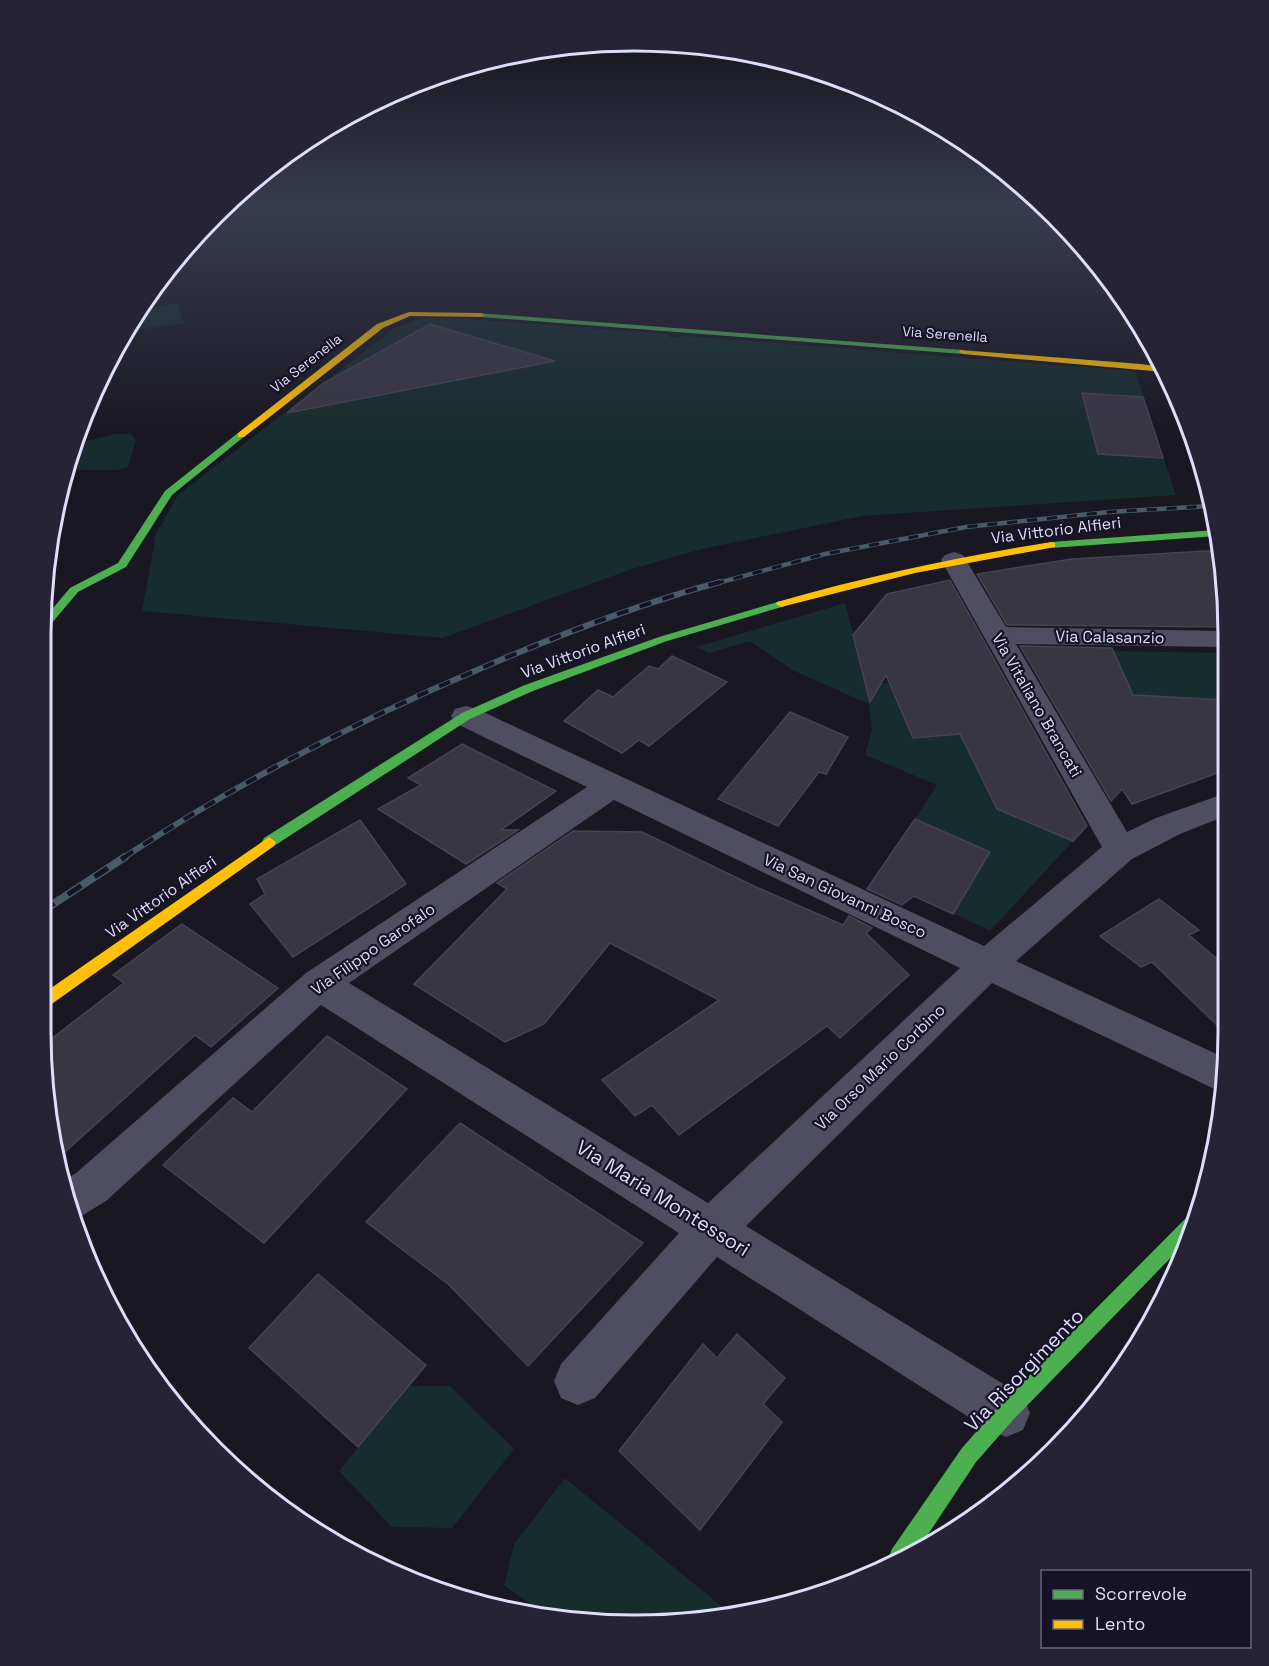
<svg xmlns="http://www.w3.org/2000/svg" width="1269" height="1666" viewBox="0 0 1269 1666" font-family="'Space Grotesk',sans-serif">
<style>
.green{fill:#172c2c}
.building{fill:#383643;stroke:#454354;stroke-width:1.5}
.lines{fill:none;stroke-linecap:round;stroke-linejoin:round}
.street{fill:#4e4d61;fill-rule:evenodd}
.fast{fill:#4caf50;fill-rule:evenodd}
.slow{fill:#ffc107;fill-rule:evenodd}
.rail-far2-casing{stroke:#495a68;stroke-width:4.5}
.rail-far1-casing{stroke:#495a68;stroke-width:6}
.rail-casing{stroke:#495a68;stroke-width:8}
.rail-far2{stroke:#161326;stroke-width:3;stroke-dasharray:10;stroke-linecap:butt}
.rail-far1{stroke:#161326;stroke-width:4;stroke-dasharray:12;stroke-linecap:butt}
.rail{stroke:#161326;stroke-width:5;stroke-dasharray:16;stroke-linecap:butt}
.labels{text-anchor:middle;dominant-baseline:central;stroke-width:4.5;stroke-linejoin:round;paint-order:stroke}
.far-street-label{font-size:14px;fill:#dfddfb;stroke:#161326}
.street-label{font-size:16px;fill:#dfddfb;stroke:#161326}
.near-street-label{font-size:20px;fill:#dfddfb;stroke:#161326}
.rim{fill:none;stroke:#dfddfb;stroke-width:3}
</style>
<rect width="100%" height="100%" fill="#191722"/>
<!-- green -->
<g class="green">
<polygon points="177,304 184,323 126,332 141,309"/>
<polygon points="441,317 666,334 671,338 685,336 1135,371 1176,495 862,516 702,549 632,569 443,638 142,611 156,534 178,495 393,329 416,320"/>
<path d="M115,434H131L136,440L128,467C111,474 84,468 65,470L74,444Z"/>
<polygon points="845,603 866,684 930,681 960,734 997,809 1073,841 990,931 953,913 990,852 915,819 937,785 865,755 872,730 869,704 792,670 750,641 709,653 696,647"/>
<polygon points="1113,651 1223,653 1223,700 1190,698 1142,738"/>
<polygon points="408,1386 450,1386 514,1449 452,1528 392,1527 339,1471"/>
<polygon points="565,1478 730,1613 674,1624 547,1616 504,1585 514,1544"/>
</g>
<!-- building -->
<g class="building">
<polygon points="430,324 555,361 287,413 322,384"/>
<polygon points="1082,393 1143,397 1163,458 1098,454"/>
<polygon points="1221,550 1223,557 1223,627 1007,625 977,574 1072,559"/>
<polygon points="950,580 1087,826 1073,841 997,809 960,734 913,738 886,675 870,702 853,635 887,594"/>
<polygon points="1020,646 1112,648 1133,695 1223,700 1223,771 1132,804 1122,789 1111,801"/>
<polygon points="672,656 727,682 649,746 639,740 622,753 564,721 598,690 613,697 649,666 658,669"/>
<polygon points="790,712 848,737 826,774 819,772 778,826 718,799"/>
<polygon points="462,744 556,791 501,830 518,830 466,864 378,809 421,785 408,778"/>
<polygon points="915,819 990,852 953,914 914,896 902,905 867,889"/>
<polygon points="360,820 406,884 293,957 250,904 265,894 257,879"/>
<polygon points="573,831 642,832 756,887 843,925 849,916 872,928 866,933 909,975 840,1038 827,1026 679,1135 652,1105 635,1116 602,1080 719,1000 610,943 544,1024 505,1042 414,984 507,889 497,883"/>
<polygon points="1159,899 1199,930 1189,935 1223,964 1223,1031 1152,962 1141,967 1100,936"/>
<polygon points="182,924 278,988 211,1047 195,1035 57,1159 42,1046 124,983 113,975"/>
<polygon points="327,1036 407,1089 264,1243 163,1165 233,1098 252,1112"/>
<polygon points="460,1123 643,1243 528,1366 448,1284 366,1222"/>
<polygon points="318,1274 426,1365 358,1447 249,1348"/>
<polygon points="737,1334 785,1378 763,1404 782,1422 700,1530 619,1451 703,1344 717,1358"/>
</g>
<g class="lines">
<!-- street -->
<path class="street" d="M954,552L963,555L1006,627L1223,631V647L1016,644L1127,832L1156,818L1223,794V817L1180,834L1132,859L1016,961L1223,1057V1093L992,983L746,1226L1023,1396L1030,1413L1023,1430L1006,1437L989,1430L717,1257L595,1398L578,1405L561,1398L554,1381L561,1364L679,1233L321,1005L106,1201L75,1220L60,1183L76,1173L306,973L587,787L455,723L451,716L455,709L466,706L477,709L984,946L1102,847L941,560L945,555ZM614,800L960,968L708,1203L349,983Z"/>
<!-- fast -->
<g class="fast">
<polygon points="478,313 963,350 967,352 963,354 481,317 478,317"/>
<polygon points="238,433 246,435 172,495 126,567 78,592 46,630 42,631 42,621 70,588 118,563 165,491"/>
<polygon points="1216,530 1217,536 1051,548 1046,545 1051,542"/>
<polygon points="781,601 786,604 785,606 667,641 533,691 470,719 274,846 269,847 262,842 264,838 462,713 525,685 659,637"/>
<polygon points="1193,1214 1195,1215 1188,1240 1013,1420 976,1462 919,1548 891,1562 889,1557 892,1549 962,1448 999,1406 1187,1217"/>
</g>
<!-- slow -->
<g class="slow">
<polygon points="409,312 481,313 485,315 481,317 410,316 383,328 244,437 238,437 238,433 377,324"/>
<polygon points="960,350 1141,364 1162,367 1164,372 963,354 959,352"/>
<path d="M1051,542L1055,543V547L915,573L781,607L776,604L777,602C867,576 958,557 1051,542Z"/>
<polygon points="269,837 276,842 274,846 46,1008 41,1009 41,995"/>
</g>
<!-- rail-far2 casing -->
<g class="rail-far2-casing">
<polyline id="rail-far2" points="714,584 825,554 966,527 1109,512 1210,506"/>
</g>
<!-- rail-far1 casing -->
<g class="rail-far1-casing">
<path id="rail-far1" d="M123,858C237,783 359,720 484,667C561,634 639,604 720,582"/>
</g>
<!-- rail casing -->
<g class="rail-casing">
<polyline id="rail" points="41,912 125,857"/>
</g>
<!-- rail-far2 -->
<use href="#rail-far2" class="rail-far2"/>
<!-- rail-far1 -->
<use href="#rail-far1" class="rail-far1"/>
<!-- rail -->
<use href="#rail" class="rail"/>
</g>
<!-- sky -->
<linearGradient id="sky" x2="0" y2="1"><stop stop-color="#0e0d13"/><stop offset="0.47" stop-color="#383c4f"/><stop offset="1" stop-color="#383c4f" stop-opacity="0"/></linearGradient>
<rect width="1269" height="438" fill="url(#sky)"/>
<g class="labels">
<!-- far-street labels -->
<g class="far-street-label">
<text transform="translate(945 334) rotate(4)">Via Serenella</text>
<text transform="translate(306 363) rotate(-38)">Via Serenella</text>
</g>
<!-- street labels -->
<g class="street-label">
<text transform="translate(1056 530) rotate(-7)">Via Vittorio Alfieri</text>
<text transform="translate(1110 637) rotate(1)">Via Calasanzio</text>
<text transform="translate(583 651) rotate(-20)">Via Vittorio Alfieri</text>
<text transform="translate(1037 705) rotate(60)">Via Vitaliano Brancati</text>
<text transform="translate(845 896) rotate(25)">Via San Giovanni Bosco</text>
<text transform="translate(161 897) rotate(-35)">Via Vittorio Alfieri</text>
<text transform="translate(373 949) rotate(-35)">Via Filippo Garofalo</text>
<text transform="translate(880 1067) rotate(-44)">Via Orso Mario Corbino</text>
</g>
<!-- near-street labels -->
<g class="near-street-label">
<text transform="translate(663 1198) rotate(32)">Via Maria Montessori</text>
<text transform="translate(1024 1370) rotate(-46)">Via Risorgimento</text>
</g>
</g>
<!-- crop -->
<path d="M0 0H1269V1666H0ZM634 51H635A583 583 0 0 1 1218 634V1032A583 583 0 0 1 635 1615H634A583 583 0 0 1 51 1032V634A583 583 0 0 1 634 51Z" fill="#262337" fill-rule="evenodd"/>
<path class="rim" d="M634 51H635A583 583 0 0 1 1218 634V1032A583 583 0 0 1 635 1615H634A583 583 0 0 1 51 1032V634A583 583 0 0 1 634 51Z"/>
<!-- legend -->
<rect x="1041" y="1570" width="210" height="78" fill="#161326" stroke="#66647b" stroke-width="1.5"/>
<rect x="1053" y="1590" width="30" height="9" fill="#4caf50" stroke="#66647b" stroke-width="1.5"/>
<text x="1095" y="1600" font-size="18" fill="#dfddfb">Scorrevole</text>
<rect x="1053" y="1620" width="30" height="9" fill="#ffc107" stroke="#66647b" stroke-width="1.5"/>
<text x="1095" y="1630" font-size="18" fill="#dfddfb">Lento</text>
</svg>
